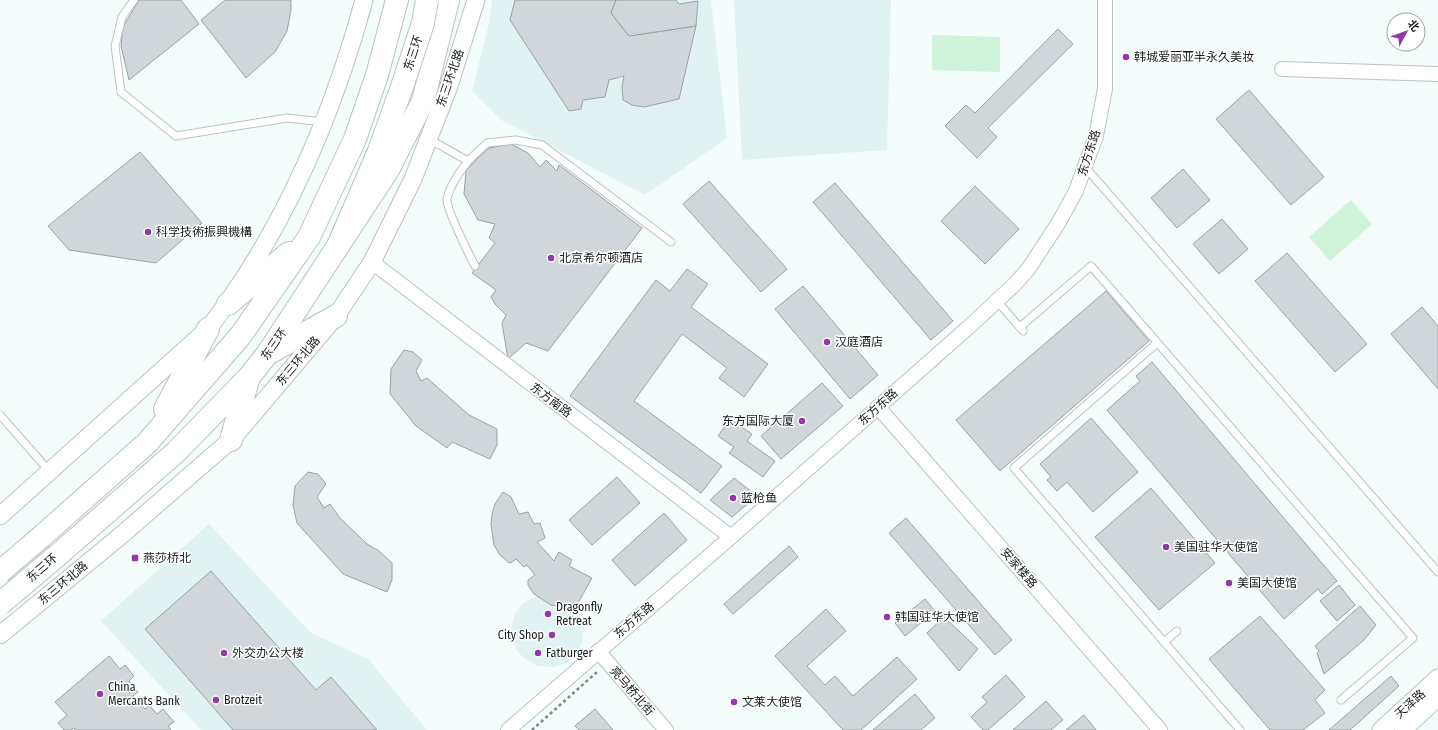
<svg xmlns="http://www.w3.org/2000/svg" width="1438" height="730" viewBox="0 0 1438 730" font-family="'Fira Sans Condensed','Noto Sans SC',sans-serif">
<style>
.built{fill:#e1f2f3}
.green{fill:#cff3db}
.building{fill:#d0d6d9;stroke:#9ba1a4}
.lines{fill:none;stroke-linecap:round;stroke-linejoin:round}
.service-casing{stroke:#bac2c2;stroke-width:9}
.minor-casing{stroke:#bac2c2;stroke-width:16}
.tertiary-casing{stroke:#bac2c2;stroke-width:19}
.trunk-casing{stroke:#bac2c2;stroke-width:24}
.motorway-casing{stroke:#bac2c2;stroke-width:24}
.path{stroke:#808585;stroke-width:2.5;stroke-dasharray:3 3;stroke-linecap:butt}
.service{stroke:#fff;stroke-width:7}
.minor{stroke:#fff;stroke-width:14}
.tertiary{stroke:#fff;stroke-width:17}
.trunk{stroke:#fff;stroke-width:22}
.motorway{stroke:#fff;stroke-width:22}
.trunk-bridge-casing{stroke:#bac2c2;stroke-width:24;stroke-linecap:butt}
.trunk-bridge{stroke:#fff;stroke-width:22}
.poi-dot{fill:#913aa7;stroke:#fff;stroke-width:1.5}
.labels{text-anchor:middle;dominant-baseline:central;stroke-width:3;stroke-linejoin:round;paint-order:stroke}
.street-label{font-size:12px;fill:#1a1d1d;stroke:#fff}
.poi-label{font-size:12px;fill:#1a1d1d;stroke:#fff;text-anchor:start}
</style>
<rect width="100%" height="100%" fill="#f4fcfc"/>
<!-- built -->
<g class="built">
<polygon points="492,0 711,0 727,138 645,195 501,120 472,91 488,27"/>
<polygon points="734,0 891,0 887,150 742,160"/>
<polygon points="209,524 311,633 368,659 427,730 201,730 101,621"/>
<polygon points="538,595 574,604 581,614 584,627 582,643 576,655 566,663 554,667 538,666 527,660 517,651 512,639 511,627 515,614 522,604"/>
</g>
<!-- green -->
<g class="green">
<polygon points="932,35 1000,37 1000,72 932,70"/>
<polygon points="1351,200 1372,224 1330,261 1309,237"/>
</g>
<!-- building -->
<g class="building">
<polygon points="139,0 181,0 199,24 129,80 121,46 123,27"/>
<polygon points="225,0 291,0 291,10 287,31 275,52 246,78 201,20"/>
<polygon points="515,0 616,0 611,13 629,36 696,26 679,99 644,107 632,105 623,100 622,87 624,76 609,80 605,97 583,100 581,109 569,111 510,20"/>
<polygon points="616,0 676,0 679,4 698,1 696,26 629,36 611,13"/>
<polygon points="1058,29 1073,44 988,128 997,137 977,158 945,126 966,105 975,113"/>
<polygon points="1249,90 1324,177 1291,205 1216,119"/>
<polygon points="511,144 528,153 540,167 546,160 557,171 559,165 642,228 548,351 526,343 508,359 502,323 506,315 495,304 491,297 496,290 472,273 495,243 489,238 495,224 478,220 464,194 466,171 477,159 489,148"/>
<polygon points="140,152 202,223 156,263 69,250 48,226"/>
<polygon points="1183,169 1210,200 1177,228 1151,198"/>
<polygon points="709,181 787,269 761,292 683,204"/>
<polygon points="835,183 953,321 931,340 813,202"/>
<polygon points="975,186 1019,229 985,264 941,221"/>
<polygon points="1222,219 1248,249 1219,274 1193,244"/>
<polygon points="1287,253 1367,344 1335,372 1255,281"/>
<polygon points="687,269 708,284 691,307 768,364 744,397 719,378 727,368 682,334 634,401 722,466 701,493 570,396 656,280 670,291"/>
<polygon points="803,286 878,375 850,399 775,309"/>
<polygon points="1106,291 1149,341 1000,471 956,420"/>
<polygon points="1422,307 1438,326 1438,389 1391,334"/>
<polygon points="404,350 413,352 422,360 416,371 421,381 427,378 469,415 497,429 497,445 490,459 452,442 447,448 416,426 390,394 391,369"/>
<polygon points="1152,362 1337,581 1322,594 1318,589 1284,619 1107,410 1140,381 1136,376"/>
<polygon points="822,383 843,406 781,459 761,436"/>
<polygon points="1091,418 1138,472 1093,512 1067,482 1057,491 1047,480 1051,477 1040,464"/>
<polygon points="730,419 752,434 747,441 775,461 763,477 729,453 734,447 718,436"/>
<polygon points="308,472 318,474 326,484 317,497 324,508 330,504 340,518 367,544 379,551 392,563 392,580 387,592 343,574 297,523 293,505 295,486"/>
<polygon points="617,477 640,503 592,545 569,520"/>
<polygon points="734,478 757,496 732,517 710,500"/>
<polygon points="1151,488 1215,563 1159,610 1095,537"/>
<polygon points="503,492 511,497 519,514 528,512 534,524 540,523 545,538 537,542 554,561 559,552 572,560 569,566 592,578 577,605 569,608 551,605 534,594 528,585 528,580 535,575 527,565 524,567 516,559 511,563 508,562 500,555 494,545 491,524 492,514 495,504"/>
<polygon points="664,513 687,540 635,586 612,560"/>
<polygon points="906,518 1012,640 995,655 889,533"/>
<polygon points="789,546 798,557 733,614 724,604"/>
<polygon points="211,571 316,690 331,677 377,730 233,730 145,629"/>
<polygon points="1339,585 1355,605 1337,621 1320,601"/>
<polygon points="925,599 935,611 905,636 895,623"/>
<polygon points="1360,606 1376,625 1364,640 1324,674 1317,653 1319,651 1315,646"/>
<polygon points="826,609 846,631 807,666 825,685 835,676 853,696 897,657 917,679 861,730 843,730 775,656"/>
<polygon points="1260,616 1325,690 1315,700 1325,713 1303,730 1270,730 1209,659"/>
<polygon points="944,617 978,649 959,671 927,633"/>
<polygon points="109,656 120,669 125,665 134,676 129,681 138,692 133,696 145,709 149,705 157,714 163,709 174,722 168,726 171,730 75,730 74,728 71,730 64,730 58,723 67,715 55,702"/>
<polygon points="1006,675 1025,697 988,730 983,730 971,717 987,702 982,697"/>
<polygon points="1391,676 1399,686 1350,730 1329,730"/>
<polygon points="915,694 935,718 921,730 873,730"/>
<polygon points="1046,701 1063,720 1051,730 1013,730"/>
<polygon points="595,709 613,730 579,730 575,726"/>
<polygon points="1084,715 1096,730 1066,730"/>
</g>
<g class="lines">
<!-- service casing -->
<g class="service-casing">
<g id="service">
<polyline points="134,0 122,17 115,46 121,92 176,136 287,118 323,122"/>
<polyline points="429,139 468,161 487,143 516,140 542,145 671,242"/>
<path d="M468,161C460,172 450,185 447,199C446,209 469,254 475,266"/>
<polyline points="1086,168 1438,572"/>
<polyline points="997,301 1023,331"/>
<polyline points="1020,327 1091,266 1413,638 1341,700"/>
<polyline points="1157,343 1014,468 1240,730"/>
<polyline points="0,415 50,472"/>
<polyline points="1164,642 1177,631"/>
</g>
</g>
<!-- minor casing -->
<g class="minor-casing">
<g id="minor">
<polyline points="1282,69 1438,74"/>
<polyline points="372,262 731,537"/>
<polyline points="878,407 1160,730"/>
<polyline points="598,651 666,730"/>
<polyline points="508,730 731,537 971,325 1014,285 1029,268 1059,222 1076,191 1096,136 1105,89 1105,0"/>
</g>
</g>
<!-- tertiary casing -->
<g class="tertiary-casing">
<g id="tertiary">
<path d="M0,516L208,329C283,232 332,118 364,0"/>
<polyline points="0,635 118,538 231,440 336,316 372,262 413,179 449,86 476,0"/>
<polyline points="1381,730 1438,678"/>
<polyline points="1403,730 1438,697"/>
</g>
</g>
<!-- trunk casing -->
<g class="trunk-casing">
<g id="trunk">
<polyline points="228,304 289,253"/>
<polyline points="271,352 336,316"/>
<polyline points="165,409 208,329"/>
<polyline points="231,440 248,380"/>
<polyline points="41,537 147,443 241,335 309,237 355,139 377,75 397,0"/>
<polyline points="58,555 176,452 249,377 268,353 338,246 379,151 403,84"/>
</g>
</g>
<!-- motorway casing -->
<g class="motorway-casing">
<polyline id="motorway" points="338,246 388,170 423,101 448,0"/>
</g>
<!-- path -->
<polyline class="path" points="532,730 597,672 599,674"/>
<!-- service -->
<use href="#service" class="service"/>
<!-- minor -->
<use href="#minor" class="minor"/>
<!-- tertiary -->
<use href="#tertiary" class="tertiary"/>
<!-- trunk -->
<use href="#trunk" class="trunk"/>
<!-- motorway -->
<use href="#motorway" class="motorway"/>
<!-- trunk-bridge casing -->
<g class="trunk-bridge-casing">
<g id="trunk-bridge">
<polyline points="403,84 423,23 427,0"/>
<polyline points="0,572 41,537"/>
<polyline points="0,604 58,555"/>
</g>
</g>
<!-- trunk-bridge -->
<use href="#trunk-bridge" class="trunk-bridge"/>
</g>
<!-- markers -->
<g class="poi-dot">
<circle cx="1126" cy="57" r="4"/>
<circle cx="148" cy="232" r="4"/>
<circle cx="551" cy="258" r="4"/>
<circle cx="827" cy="342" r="4"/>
<circle cx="802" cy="421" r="4"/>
<circle cx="733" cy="498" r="4"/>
<circle cx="1166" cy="547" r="4"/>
<rect x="131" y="554" width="8" height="8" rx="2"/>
<circle cx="1229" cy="583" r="4"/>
<circle cx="548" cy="614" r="4"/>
<circle cx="887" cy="617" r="4"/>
<circle cx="552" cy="635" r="4"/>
<circle cx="224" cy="653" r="4"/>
<circle cx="538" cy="653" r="4"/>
<circle cx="100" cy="694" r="4"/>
<circle cx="216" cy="700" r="4"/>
<circle cx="734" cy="702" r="4"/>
</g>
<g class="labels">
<!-- street labels -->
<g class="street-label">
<text transform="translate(413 53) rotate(-72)">东三环</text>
<text transform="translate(450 78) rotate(-71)">东三环北路</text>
<text transform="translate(1089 153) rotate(-72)">东方东路</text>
<text transform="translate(274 344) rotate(-55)">东三环</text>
<text transform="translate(298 361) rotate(-50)">东三环北路</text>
<text transform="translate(551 400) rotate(37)">东方南路</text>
<text transform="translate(878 407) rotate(-42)">东方东路</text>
<text transform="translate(42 568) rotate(-41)">东三环</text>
<text transform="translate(1019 568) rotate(49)">安家楼路</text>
<text transform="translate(63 583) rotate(-40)">东三环北路</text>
<text transform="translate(634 620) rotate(-41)">东方东路</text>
<text transform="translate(632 691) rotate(49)">亮马桥北街</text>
<text transform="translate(1410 704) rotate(-42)">天泽路</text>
</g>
<!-- poi labels -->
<g class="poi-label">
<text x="1134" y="57">韩城爱丽亚半永久美妆</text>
<text x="156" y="232">科学技術振興機構</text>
<text x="559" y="258">北京希尔顿酒店</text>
<text x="835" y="342">汉庭酒店</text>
<text x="794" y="421" text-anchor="end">东方国际大厦</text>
<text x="741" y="498">蓝枪鱼</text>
<text x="1174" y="547">美国驻华大使馆</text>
<text x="143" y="558">燕莎桥北</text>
<text x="1237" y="583">美国大使馆</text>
<text x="556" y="607">Dragonfly<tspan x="556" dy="14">Retreat</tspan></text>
<text x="895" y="617">韩国驻华大使馆</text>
<text x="544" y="635" text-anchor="end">City Shop</text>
<text x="232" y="653">外交办公大楼</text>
<text x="546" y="653">Fatburger</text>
<text x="108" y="687">China<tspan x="108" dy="14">Mercants Bank</tspan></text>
<text x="224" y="700">Brotzeit</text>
<text x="742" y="702">文莱大使馆</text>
</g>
</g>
<!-- north arrow -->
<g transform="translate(1406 32) rotate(49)"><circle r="19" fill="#ffffff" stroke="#a3a5a5"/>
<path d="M0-3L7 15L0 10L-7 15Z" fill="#913aa7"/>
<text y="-6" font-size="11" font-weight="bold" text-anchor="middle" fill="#1a1d1d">北</text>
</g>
</svg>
